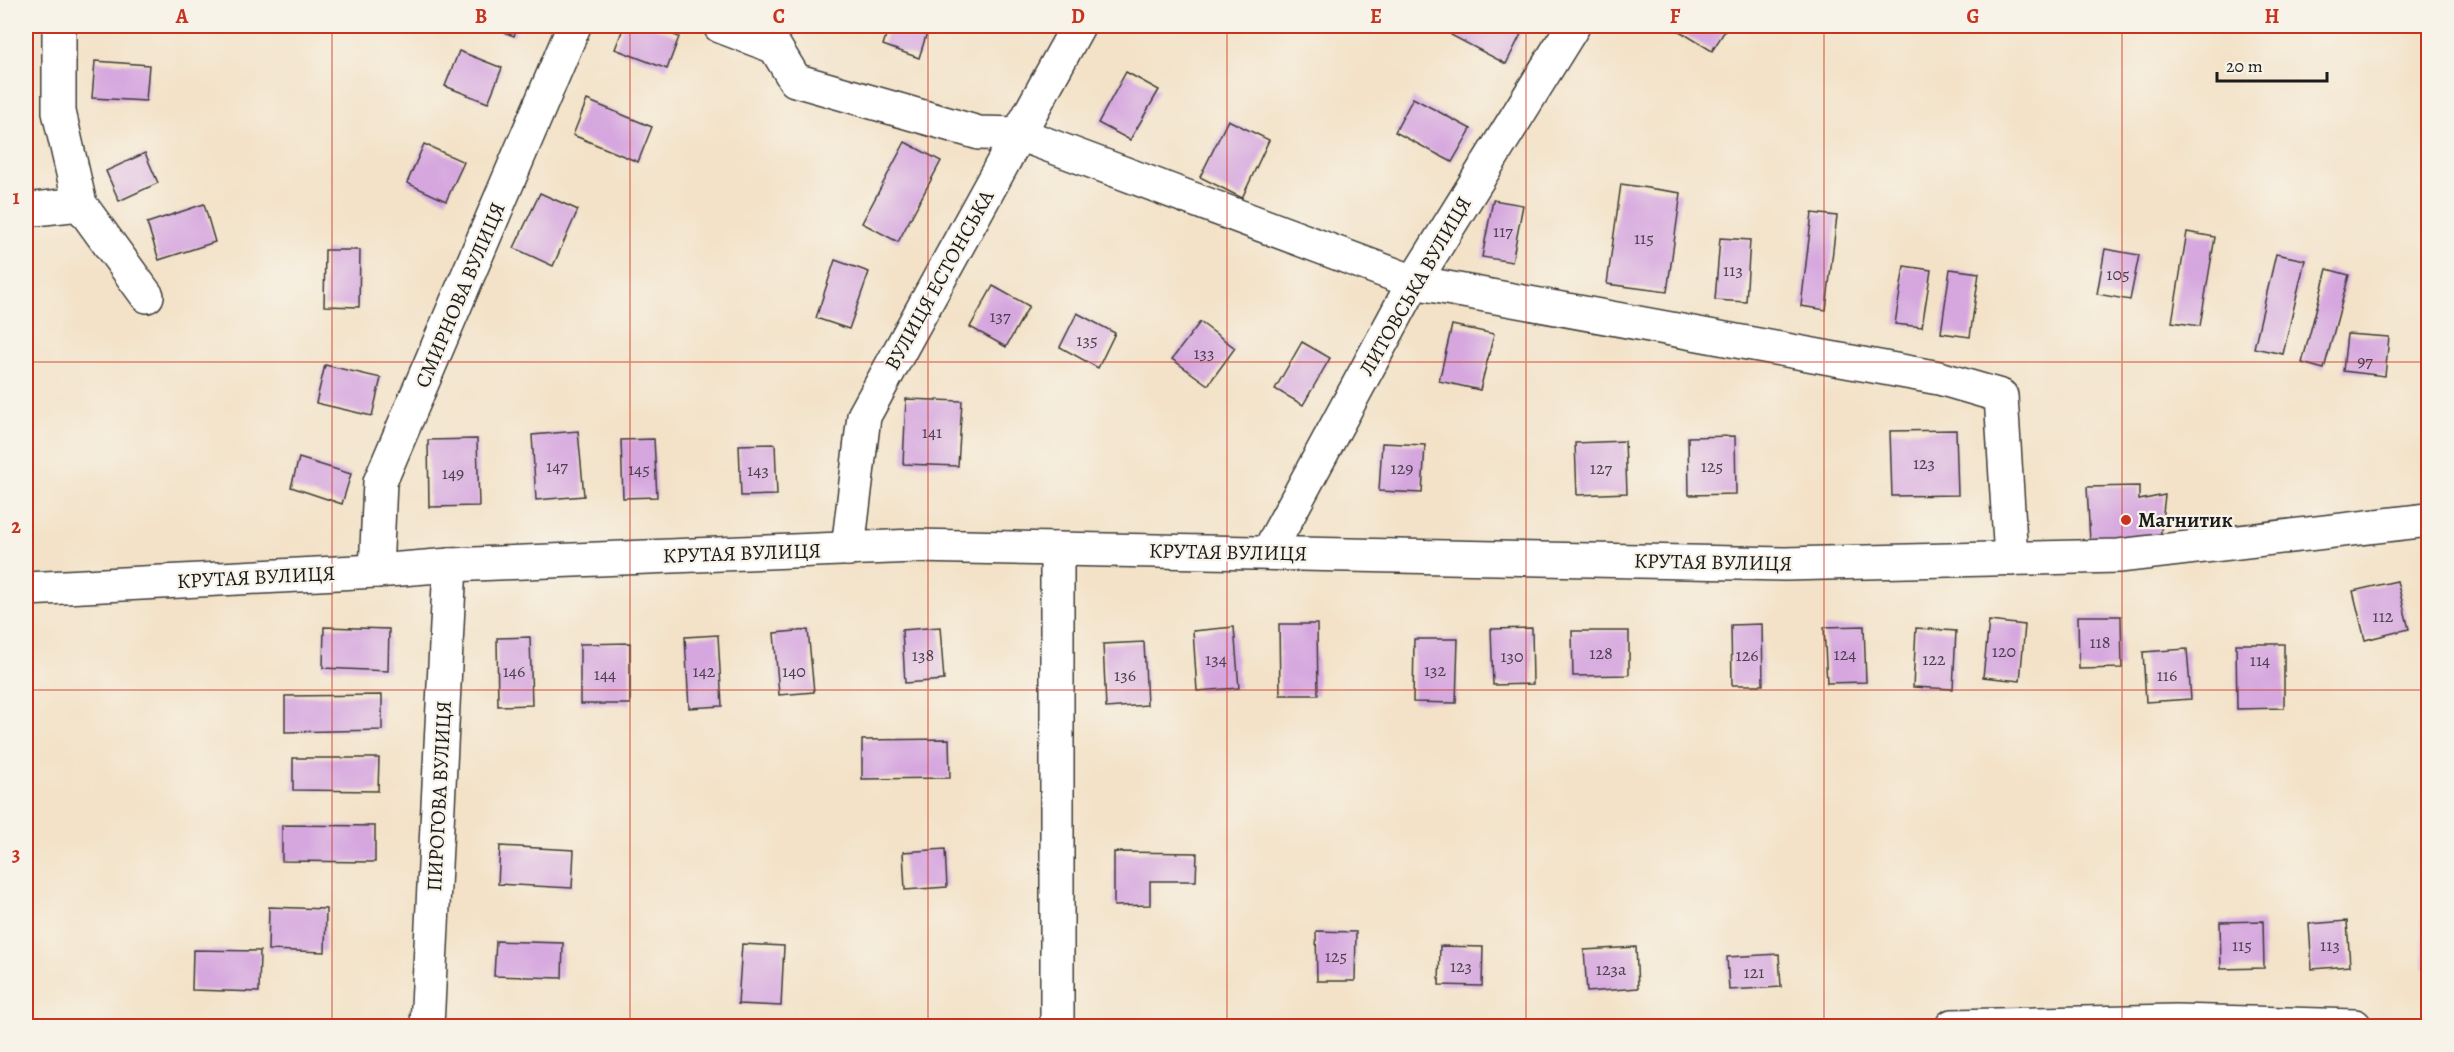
<svg xmlns="http://www.w3.org/2000/svg" width="2454" height="1052" viewBox="0 0 2454 1052" font-family="Alegreya,serif">
<style>
.building{fill:#d6a7df}
.lines{fill:none;stroke-linecap:round;stroke-linejoin:round}
.minor-casing{stroke:#3c3a36;stroke-width:36}
.minor{stroke:#fff;stroke-width:33}
.grid{fill:none;stroke:#c8321e;stroke-width:1.5;stroke-opacity:0.55}
.poi-dot{fill:#c8321e;stroke:#f7f3e8;stroke-width:2}
.labels{text-anchor:middle;dominant-baseline:central;stroke-width:4.5;stroke-linejoin:round;paint-order:stroke}
.number-label{font-size:18px;fill:#4a3f4d}
.street-label{font-size:21px;fill:#1c1c1c;stroke:#f7f3e8}
.poi-label{font-size:21px;font-weight:bold;fill:#1c1c1c;stroke:#f7f3e8;text-anchor:start}
.neatline{fill:none;stroke:#c8321e;stroke-width:2}
.grid-label{font-size:20px;text-anchor:middle;font-weight:bold;fill:#c8321e}
</style>
<rect width="100%" height="100%" fill="#f7f3e8"/>
<filter id="ink" filterUnits="userSpaceOnUse"><feTurbulence type="fractalNoise" baseFrequency=".0167" numOctaves="2"/><feDisplacementMap in="SourceGraphic" scale="12" xChannelSelector="R" yChannelSelector="G"/><feConvolveMatrix kernelMatrix="1 2 1 2 8 2 1 2 1" color-interpolation-filters="sRGB"/></filter>
<filter id="wash" filterUnits="userSpaceOnUse"><feTurbulence type="fractalNoise" baseFrequency=".008" numOctaves="4" result="noise"/><feDisplacementMap in="SourceGraphic" scale="24" xChannelSelector="R" yChannelSelector="G"/><feGaussianBlur stdDeviation="1.35" result="paint"/><feColorMatrix in="noise" values="0 0 0 0 0 0 0 0 0 0 0 0 0 0 0 0 0 1.4 0 .05"/><feComposite in="paint" operator="in"/></filter>
<g filter="url(#wash)">
<rect width="100%" height="100%" fill="#f3e2c8"/>
<g id="blocks">
<!-- building -->
<g class="building">
<polygon points="487,26 518,26 514,36"/>
<polygon points="624,26 651,26 679,37 667,69 615,49"/>
<polygon points="889,26 929,26 919,58 883,45"/>
<polygon points="1456,26 1505,26 1521,34 1506,64 1451,35"/>
<polygon points="1671,26 1728,26 1712,51"/>
<polygon points="459,51 502,68 488,103 445,86"/>
<polygon points="95,61 149,65 146,101 92,98"/>
<polygon points="1126,72 1159,90 1130,140 1098,123"/>
<polygon points="1413,98 1471,129 1452,162 1395,132"/>
<polygon points="587,100 652,127 638,162 573,135"/>
<polygon points="1228,120 1269,140 1242,198 1200,177"/>
<polygon points="905,142 941,161 898,242 862,223"/>
<polygon points="424,144 464,162 446,201 407,183"/>
<polygon points="145,153 158,183 119,201 106,171"/>
<polygon points="1621,184 1681,193 1667,292 1607,284"/>
<polygon points="540,193 578,210 553,266 514,248"/>
<polygon points="1493,200 1523,205 1512,262 1482,257"/>
<polygon points="204,204 215,242 159,260 147,223"/>
<polygon points="1812,213 1837,216 1826,310 1801,306"/>
<polygon points="2187,232 2215,237 2200,326 2172,322"/>
<polygon points="1720,238 1750,240 1746,302 1715,300"/>
<polygon points="2105,249 2139,255 2130,300 2097,294"/>
<polygon points="325,250 360,250 359,307 324,306"/>
<polygon points="2276,254 2305,260 2283,354 2254,348"/>
<polygon points="835,260 869,272 849,329 816,318"/>
<polygon points="1904,266 1931,270 1922,327 1895,324"/>
<polygon points="1950,269 1979,273 1970,337 1941,333"/>
<polygon points="2327,269 2349,275 2324,369 2302,363"/>
<polygon points="993,286 1029,306 1006,347 970,327"/>
<polygon points="1077,313 1115,333 1098,368 1060,347"/>
<polygon points="1200,322 1235,348 1208,385 1172,359"/>
<polygon points="1452,325 1494,334 1480,390 1439,381"/>
<polygon points="2347,334 2389,337 2385,376 2343,371"/>
<polygon points="1302,342 1330,358 1303,405 1275,389"/>
<polygon points="325,365 381,378 372,416 316,403"/>
<polygon points="906,399 962,401 958,466 903,464"/>
<polygon points="1956,430 1958,495 1892,496 1890,431"/>
<polygon points="578,431 584,496 536,500 532,435"/>
<polygon points="1735,436 1736,494 1689,495 1688,437"/>
<polygon points="477,439 479,506 429,507 428,440"/>
<polygon points="654,439 657,497 623,498 621,440"/>
<polygon points="1625,441 1627,493 1577,495 1575,443"/>
<polygon points="1382,443 1425,445 1422,493 1379,491"/>
<polygon points="775,444 777,495 741,496 739,445"/>
<polygon points="299,458 351,474 342,504 291,487"/>
<polygon points="2139,486 2139,500 2165,495 2160,539 2090,542 2087,487"/>
<polygon points="2397,581 2409,629 2365,640 2353,591"/>
<polygon points="2078,616 2121,616 2122,668 2079,669"/>
<polygon points="1989,621 2025,625 2020,681 1983,677"/>
<polygon points="1279,624 1317,624 1318,695 1280,695"/>
<polygon points="1762,624 1763,685 1732,685 1731,625"/>
<polygon points="1864,626 1866,682 1827,683 1824,627"/>
<polygon points="324,627 389,629 388,671 323,668"/>
<polygon points="940,627 944,680 905,683 902,630"/>
<polygon points="1234,627 1239,688 1197,691 1193,631"/>
<polygon points="1532,628 1533,684 1493,685 1491,629"/>
<polygon points="1916,628 1956,631 1953,689 1913,687"/>
<polygon points="808,630 814,692 779,695 774,633"/>
<polygon points="1572,631 1629,631 1629,675 1573,676"/>
<polygon points="718,635 722,706 689,708 685,637"/>
<polygon points="530,637 532,705 498,706 497,638"/>
<polygon points="1414,639 1458,639 1456,703 1413,702"/>
<polygon points="1144,642 1147,705 1106,708 1103,644"/>
<polygon points="630,643 630,704 580,704 580,644"/>
<polygon points="2236,644 2284,644 2284,708 2237,709"/>
<polygon points="2187,649 2191,699 2146,702 2143,652"/>
<polygon points="382,695 382,730 285,732 285,696"/>
<polygon points="949,739 950,778 862,779 862,740"/>
<polygon points="293,758 379,758 378,791 293,790"/>
<polygon points="282,825 375,826 375,862 282,861"/>
<polygon points="500,846 574,850 572,888 498,884"/>
<polygon points="945,849 947,887 905,890 903,852"/>
<polygon points="1114,852 1197,853 1196,881 1150,881 1150,905 1114,906"/>
<polygon points="269,907 326,909 325,952 268,950"/>
<polygon points="2422,916 2428,916 2428,969 2424,969"/>
<polygon points="2263,921 2264,968 2221,969 2220,922"/>
<polygon points="2347,921 2350,966 2312,969 2309,924"/>
<polygon points="1316,931 1356,932 1355,981 1317,981"/>
<polygon points="496,941 563,943 562,978 494,976"/>
<polygon points="742,944 784,946 781,1006 738,1004"/>
<polygon points="1440,946 1483,947 1482,986 1439,985"/>
<polygon points="1636,947 1638,988 1587,992 1584,950"/>
<polygon points="193,950 260,951 259,992 192,990"/>
<polygon points="1779,954 1781,987 1729,990 1727,957"/>
</g>
</g>
</g>
<g filter="url(#ink)">
<use href="#blocks" fill-opacity="0" stroke="#3c3a36" stroke-width="1.5"/>
<g class="lines">
<!-- minor casing -->
<g class="minor-casing">
<g id="minor">
<polyline points="59,26 59,112 80,204 147,296"/>
<polyline points="720,26 775,47 795,80 979,133 1019,134 1414,282 1939,378 2001,396 2011,559"/>
<polyline points="26,210 80,204"/>
<polyline points="848,549 864,416 1078,26"/>
<polyline points="1057,549 1057,1026"/>
<polyline points="1268,553 1414,282 1573,26"/>
<polyline points="376,571 380,482 574,26"/>
<polyline points="26,589 376,571 450,565 915,546 1785,564 2119,556 2428,520"/>
<polyline points="427,1026 450,565"/>
<polyline points="1952,1026 2176,1021 2355,1026"/>
</g>
</g>
<!-- minor -->
<use href="#minor" class="minor"/>
</g>
</g>
<!-- grid -->
<path class="grid" d="M332,26V1026M630,26V1026M928,26V1026M1227,26V1026M1526,26V1026M1824,26V1026M2122,26V1026M26,362H2428M26,690H2428"/>
<!-- markers -->
<circle class="poi-dot" cx="2126" cy="520" r="6"/>
<g class="labels">
<!-- number labels -->
<g class="number-label">
<text x="1503" y="231">117</text>
<text x="1644" y="238">115</text>
<text x="1733" y="270">113</text>
<text x="2118" y="274">105</text>
<text x="1000" y="316">137</text>
<text x="1087" y="340">135</text>
<text x="1204" y="353">133</text>
<text x="2365" y="361">97</text>
<text x="932" y="432">141</text>
<text x="1924" y="463">123</text>
<text x="557" y="466">147</text>
<text x="1712" y="466">125</text>
<text x="1402" y="468">129</text>
<text x="1601" y="468">127</text>
<text x="639" y="469">145</text>
<text x="758" y="470">143</text>
<text x="453" y="473">149</text>
<text x="2383" y="616">112</text>
<text x="2100" y="642">118</text>
<text x="2004" y="651">120</text>
<text x="1601" y="653">128</text>
<text x="1845" y="654">124</text>
<text x="923" y="655">138</text>
<text x="1747" y="655">126</text>
<text x="1512" y="656">130</text>
<text x="1216" y="659">134</text>
<text x="1934" y="659">122</text>
<text x="2260" y="660">114</text>
<text x="1435" y="670">132</text>
<text x="514" y="671">146</text>
<text x="704" y="671">142</text>
<text x="794" y="671">140</text>
<text x="605" y="674">144</text>
<text x="1125" y="675">136</text>
<text x="2167" y="675">116</text>
<text x="2242" y="945">115</text>
<text x="2330" y="945">113</text>
<text x="1336" y="956">125</text>
<text x="1461" y="966">123</text>
<text x="1611" y="969">123а</text>
<text x="1754" y="972">121</text>
</g>
<!-- street labels -->
<g class="street-label">
<text transform="translate(939 280) rotate(-61)">ВУЛИЦЯ ЕСТОНСЬКА</text>
<text transform="translate(1415 286) rotate(-60)">ЛИТОВСЬКА ВУЛИЦЯ</text>
<text transform="translate(460 295) rotate(-67)">СМИРНОВА ВУЛИЦЯ</text>
<text transform="translate(1228 552) rotate(1)">КРУТАЯ ВУЛИЦЯ</text>
<text transform="translate(742 553) rotate(-2)">КРУТАЯ ВУЛИЦЯ</text>
<text transform="translate(1713 562) rotate(1)">КРУТАЯ ВУЛИЦЯ</text>
<text transform="translate(256 577) rotate(-3)">КРУТАЯ ВУЛИЦЯ</text>
<text transform="translate(439 796) rotate(-87)">ПИРОГОВА ВУЛИЦЯ</text>
</g>
<!-- poi labels -->
<g class="poi-label">
<text x="2138" y="520">Магнитик</text>
</g>
</g>
<!-- margin -->
<rect width="2454" height="1052" fill="none" stroke="#f7f3e8" stroke-width="66"/>
<!-- scale -->
<path d="M2217 72v9h110v-9" fill="none" stroke="#1c1c1c" stroke-width="3"/>
<text x="2226" y="72" font-size="18" fill="#1c1c1c" stroke="#f7f3e8" stroke-width="4.5" paint-order="stroke">20 m</text>
<rect x="33" y="33" width="2388" height="986" class="neatline"/>
<g class="grid-label">
<text x="182" y="23">A</text>
<text x="481" y="23">B</text>
<text x="779" y="23">C</text>
<text x="1078" y="23">D</text>
<text x="1376" y="23">E</text>
<text x="1675" y="23">F</text>
<text x="1973" y="23">G</text>
<text x="2272" y="23">H</text>
<text x="16" y="204">1</text>
<text x="16" y="533">2</text>
<text x="16" y="861">3</text>
</g>
</svg>
